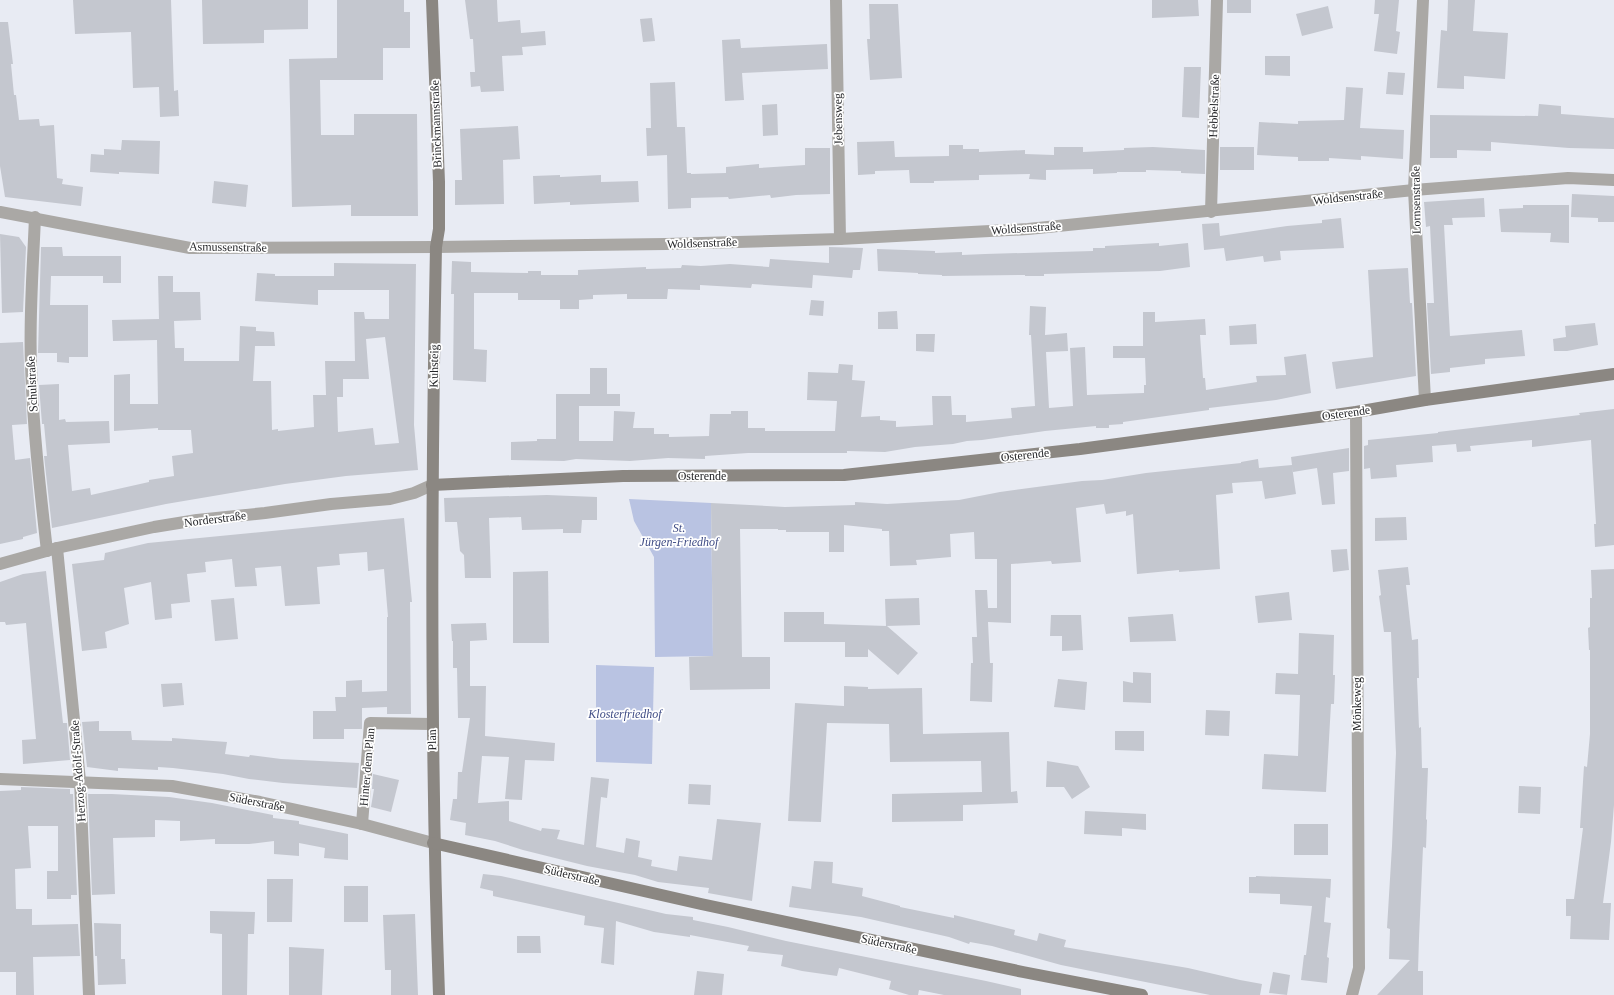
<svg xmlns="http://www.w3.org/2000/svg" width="1614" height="995" viewBox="0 0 1614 995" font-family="'Times New Roman',serif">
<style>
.green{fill:#b9c3e2}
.building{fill:#c4c7cf;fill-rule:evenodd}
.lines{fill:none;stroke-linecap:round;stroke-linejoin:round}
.street{stroke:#aaa8a5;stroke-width:12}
.secondary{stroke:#8b8782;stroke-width:12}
.labels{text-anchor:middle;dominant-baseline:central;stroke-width:3.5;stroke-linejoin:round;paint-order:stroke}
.street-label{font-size:12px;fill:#252629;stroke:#fff}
.park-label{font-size:12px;font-style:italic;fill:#3f4c85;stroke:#fff}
</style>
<rect width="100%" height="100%" fill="#e8ebf3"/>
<!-- green -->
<g class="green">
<polygon points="629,499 711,503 713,656 655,657 654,557 634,521"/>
<polygon points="596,665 654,667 652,764 596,762"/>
</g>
<!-- building -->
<g class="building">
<polygon points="73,0 171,0 174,91 178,90 179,116 160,117 159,87 133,88 131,32 75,34"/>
<polygon points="202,0 308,0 308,29 264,30 264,43 203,44"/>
<polygon points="337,0 404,0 404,12 410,12 410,48 383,48 383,80 320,80 321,135 354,135 354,114 417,114 418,216 351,216 351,205 292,207 289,59 337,58"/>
<polygon points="465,0 497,0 498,22 520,20 521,33 545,31 546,45 522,47 523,55 502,56 504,91 481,92 480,86 471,87 470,72 475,72 473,39 470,39"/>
<polygon points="1152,0 1198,0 1199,16 1152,18"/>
<rect x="1227" y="0" width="24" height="13"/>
<polygon points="1375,0 1399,0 1396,31 1400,32 1397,54 1374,51 1379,14 1374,14"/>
<polygon points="1448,0 1475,0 1473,31 1508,33 1505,79 1464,76 1464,89 1437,88 1441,30 1447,31"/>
<polygon points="869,4 898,4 902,78 870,80 867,39 870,39"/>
<polygon points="1328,6 1333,28 1302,36 1296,14"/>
<polygon points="652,18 655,41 643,42 640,19"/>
<polygon points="0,22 8,22 13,64 11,64 14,95 16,95 19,120 39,119 40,126 54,125 57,178 63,179 62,184 83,187 81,206 5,197 0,166"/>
<polygon points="740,39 741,48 827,44 828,69 742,73 744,100 725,101 722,40"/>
<polygon points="1265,56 1290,56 1290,76 1265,75"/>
<polygon points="1184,67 1201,67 1199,118 1182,117"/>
<polygon points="1388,72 1405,73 1403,95 1386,94"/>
<polygon points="675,82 677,127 685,127 687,173 691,173 691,174 726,173 726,167 759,164 759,168 805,165 805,148 830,148 830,194 796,195 771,198 770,195 729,199 728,197 691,198 691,208 668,209 667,155 647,156 646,128 651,128 650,83"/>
<polygon points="1346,87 1363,88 1360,128 1404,130 1403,159 1361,156 1361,160 1329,158 1329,161 1298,161 1298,157 1257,155 1259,122 1298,124 1298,121 1344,120"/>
<polygon points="777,104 778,135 763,136 762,105"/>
<polygon points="1539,104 1561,106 1561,114 1614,118 1614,149 1569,148 1491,142 1491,151 1457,150 1457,158 1430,158 1430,115 1538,116"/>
<polygon points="518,126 520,159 503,160 504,204 455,205 455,180 462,180 460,129"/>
<polygon points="122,140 160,141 159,174 119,172 119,174 90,172 91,154 104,155 104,149 121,150"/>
<polygon points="894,141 895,157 949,156 949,145 963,145 963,149 979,149 979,152 1025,150 1025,154 1054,155 1054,147 1083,147 1083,152 1124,150 1124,148 1153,147 1205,150 1205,174 1181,173 1181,171 1146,170 1146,172 1117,172 1117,173 1093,174 1093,169 1046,170 1046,180 1029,179 1030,174 979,175 979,180 934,181 934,183 910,183 909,170 875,171 875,174 858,175 857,142"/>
<rect x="1220" y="147" width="34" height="23"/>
<polygon points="560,175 560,177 601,175 601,182 638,181 639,202 570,205 570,202 534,204 533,176"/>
<polygon points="214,181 248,185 246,207 212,203"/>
<polygon points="1572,194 1614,196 1614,222 1598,222 1598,218 1571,217"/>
<polygon points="1484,198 1485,217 1452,218 1453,225 1444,225 1450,336 1522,330 1525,356 1485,359 1485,364 1450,368 1450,372 1431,374 1427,303 1434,303 1430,226 1426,227 1424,202"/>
<polygon points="1523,205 1569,205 1569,243 1550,242 1551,233 1501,232 1499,209 1523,208"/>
<polygon points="1341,218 1344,248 1280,251 1281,260 1264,262 1263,256 1226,261 1224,248 1204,250 1202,224 1219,223 1220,236 1287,226 1322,223 1322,220"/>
<polygon points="0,234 19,237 26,247 23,312 2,313"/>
<polygon points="1159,243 1159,246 1188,243 1190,267 1160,271 1044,274 1044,276 1025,276 1025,275 942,276 942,275 918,274 918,273 878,271 877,249 935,251 935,253 962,252 962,255 985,254 1093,251 1093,248 1105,248 1105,246"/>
<polygon points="41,247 62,247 63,256 121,256 121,283 103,283 103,276 51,276 50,305 88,305 88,357 69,357 69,363 57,362 57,353 38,353"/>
<polygon points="829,247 863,248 860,270 853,270 852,278 813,275 812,288 752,284 751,288 700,285 700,290 668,289 667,299 627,299 627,294 593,295 593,299 579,300 579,309 560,309 560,300 518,300 518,293 474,293 474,349 487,350 486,382 453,380 454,294 451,294 452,261 471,262 471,272 528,273 528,271 541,271 541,275 578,275 578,270 646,267 646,269 681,268 682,265 701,266 730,264 769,267 770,259 829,263"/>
<path d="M334,263L416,264L414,425L418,470L346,476L285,484L166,504L52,528L44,456H47L44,424H42L39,385L59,384V420L65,419L66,422L109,421L110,443L68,445L72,491L90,488L91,495L149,482V480L174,476L172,456L193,453L191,430H158V428L114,431V375L130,374V404H158L157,340L113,341L112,320L159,319L158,276H173V292H200L201,320L174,321L175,348H184V361H239L240,326L256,327V331L274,332L275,346H255L253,381H271L272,430L278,429V431L314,427L313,395H326L325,361H355L354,312H364L365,319H389V290H318V305L255,301L257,273L275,274V276H334ZM385,337L399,443L375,445L373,428L338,432L337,397H343V379H369L366,339Z"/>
<polygon points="1408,268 1410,303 1412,303 1416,376 1336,389 1332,362 1373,357 1368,270"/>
<polygon points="811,300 824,301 823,316 809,315"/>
<polygon points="1030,306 1046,307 1045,335 1067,333 1068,351 1046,352 1049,408 1073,406 1070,348 1085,347 1087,395 1144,393 1144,385 1146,385 1145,358 1113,358 1113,346 1143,346 1143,312 1155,312 1155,322 1205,319 1206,335 1200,335 1203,378 1205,378 1206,390 1257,382 1256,376 1286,375 1284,357 1306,354 1311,393 1276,400 1209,408 1209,410 1123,422 1123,424 1109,425 1109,428 1096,428 1096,426 1045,431 982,440 967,441 953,444 915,447 885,452 847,451 847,453 748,453 705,456 705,459 668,458 630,461 576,459 564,461 511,460 511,442 537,441 537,439 556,439 556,394 590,394 590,368 607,368 607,394 620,394 620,406 579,406 579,441 613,441 614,411 635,412 633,428 654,428 654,434 669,434 669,437 709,436 710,414 731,414 731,411 748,411 748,428 765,428 765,431 835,431 837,401 807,400 808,372 838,373 839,364 853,365 852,380 865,381 861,417 880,416 880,420 896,421 896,427 933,425 932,396 951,396 952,415 966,415 966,422 1012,418 1011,408 1035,406 1031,335 1029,335"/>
<polygon points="897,311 898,329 878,329 878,312"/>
<polygon points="1595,323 1598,345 1567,351 1554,351 1553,339 1566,337 1565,326"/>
<polygon points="1256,324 1257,344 1230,345 1229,326"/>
<polygon points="916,334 935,334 934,352 916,351"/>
<polygon points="23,342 27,424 12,425 15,460 30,458 37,533 23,537 23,539 0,544 0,343"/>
<polygon points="1614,409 1614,545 1595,547 1594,524 1596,524 1591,440 1532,447 1532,440 1470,446 1471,451 1457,452 1456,444 1432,446 1433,462 1396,465 1397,477 1371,479 1370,468 1364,469 1364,446 1368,445 1368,440 1438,433 1438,432 1580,415 1579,413"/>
<polygon points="1349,448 1349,471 1333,473 1335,504 1322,505 1317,468 1293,472 1292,466 1296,494 1265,499 1262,481 1232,483 1233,493 1216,495 1220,569 1179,572 1179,570 1137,574 1133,514 1126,516 1126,511 1106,514 1104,504 1076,508 1081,562 1052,564 1051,561 1011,564 1011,623 988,622 990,663 993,663 992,702 970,701 971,663 973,663 972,637 977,637 975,590 987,590 988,608 997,608 997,559 975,559 974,532 950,534 951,557 916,560 917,565 890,566 889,531 882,531 882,529 844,525 844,552 829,552 829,532 786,532 786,530 778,530 778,529 740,529 742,657 770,657 770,689 690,690 689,657 713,656 711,503 785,507 855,505 855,502 887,504 959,500 1000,492 1082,481 1102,480 1146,473 1241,463 1241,462 1258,459 1259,468 1292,465 1291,457"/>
<polygon points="547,495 597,497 597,520 582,520 581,533 563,533 563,529 522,530 521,517 489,518 491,578 465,578 464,555 460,551 457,522 445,522 444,498"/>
<polygon points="1406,517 1407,540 1375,541 1375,518"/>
<polygon points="404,518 412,602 410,602 411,714 387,714 387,707 362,708 362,729 344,729 344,739 313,739 313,711 336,711 335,697 346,697 346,681 362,680 362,692 387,691 387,617 388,617 384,569 368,571 367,552 339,554 340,565 317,567 320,604 285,606 281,566 255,568 257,586 235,587 232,559 205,562 206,572 187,574 190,602 171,604 172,618 155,620 151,582 124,588 129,624 105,632 107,648 82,651 72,564 104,560 105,553 148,543"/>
<polygon points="1347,549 1349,570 1333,572 1331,550"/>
<polygon points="1408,567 1410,585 1406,585 1412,640 1418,639 1419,678 1417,678 1419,728 1421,727 1422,768 1428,768 1426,819 1427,820 1426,848 1423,847 1419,938 1418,971 1423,971 1423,995 1377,995 1410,960 1389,959 1390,929 1387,928 1392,846 1396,753 1391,632 1384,632 1379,596 1381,595 1378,570"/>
<polygon points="1614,569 1614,805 1611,842 1603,903 1611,903 1609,940 1570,939 1571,916 1566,916 1566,899 1574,899 1583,828 1580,828 1584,766 1587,767 1590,734 1590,650 1589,650 1588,628 1590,627 1590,598 1592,598 1591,570"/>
<polygon points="46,571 63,723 67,723 70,760 23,764 22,740 36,739 26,623 6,625 5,622 0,622 0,582 23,574"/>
<polygon points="548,571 549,643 513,643 513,572"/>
<polygon points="1289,592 1292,620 1258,623 1255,596"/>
<polygon points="234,598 238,639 215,641 211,600"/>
<polygon points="919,598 920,625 886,626 885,599"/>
<polygon points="784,612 824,612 824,624 887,626 918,653 898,675 868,649 868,657 845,657 845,642 784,642"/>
<polygon points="1173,614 1176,641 1130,642 1128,617"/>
<polygon points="1051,615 1081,615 1083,650 1062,651 1062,636 1050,636"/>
<polygon points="486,623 487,640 470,641 470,686 486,686 485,736 555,743 554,761 525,760 522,800 505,799 509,757 482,756 478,803 509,801 509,821 541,831 542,828 560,830 557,839 584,845 591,777 609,779 607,798 601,797 596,847 624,853 626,838 640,841 638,857 652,860 651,866 677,871 679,856 712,860 717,819 761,823 752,901 708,893 709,888 658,882 635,875 587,866 523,850 495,841 465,835 466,823 450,820 453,799 457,799 458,772 462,772 470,718 458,718 457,668 453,668 453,641 452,641 451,624"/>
<polygon points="1299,633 1334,635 1333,675 1335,675 1334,704 1331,704 1326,792 1262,789 1264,754 1298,756 1300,695 1275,694 1276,673 1298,674"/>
<polygon points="1133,672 1151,673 1151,703 1123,702 1123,681 1133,683"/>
<polygon points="1058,679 1087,682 1085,710 1054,707"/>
<polygon points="182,683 184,705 163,707 161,684"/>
<polygon points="844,686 868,687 868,689 922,688 923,734 1009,732 1011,792 1017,791 1018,803 963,805 963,821 892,822 892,794 982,792 981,761 890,762 889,724 827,723 821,822 788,821 795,703 844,706"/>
<polygon points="1206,710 1230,711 1229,736 1205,735"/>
<polygon points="99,721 99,731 131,731 132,740 172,741 172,738 227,742 225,754 249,757 250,755 281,759 359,763 357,788 283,783 249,779 223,774 173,768 158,767 158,770 118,768 118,771 87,767 82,722"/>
<polygon points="1115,731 1144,731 1144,751 1115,750"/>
<polygon points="1047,761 1078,766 1090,787 1072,799 1064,787 1046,787"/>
<polygon points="373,774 399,780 391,812 371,807 374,789 372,789"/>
<polygon points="689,784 711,785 710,805 688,804"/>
<polygon points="1519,786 1541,787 1540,814 1518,813"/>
<polygon points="21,787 70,789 70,794 73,794 77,895 71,895 71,899 47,899 47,871 58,871 58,826 28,826 31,868 15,869 16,909 32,909 32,925 78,924 80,956 33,957 34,995 16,995 16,972 0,972 0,791 21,790"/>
<polygon points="88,794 112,794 169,797 212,803 273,815 273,818 299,821 299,824 348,834 348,860 324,858 325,848 299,843 299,856 274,854 274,841 249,844 215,844 215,839 180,841 180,821 155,820 155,837 113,838 115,894 92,895"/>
<polygon points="1085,811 1146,814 1146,830 1122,828 1122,836 1084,834"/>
<rect x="1294" y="824" width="34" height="31"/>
<polygon points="814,861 833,862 832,883 863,888 862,896 900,906 900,907 954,918 954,915 1015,930 1014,935 1037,941 1039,933 1066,940 1064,947 1188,968 1240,980 1262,984 1260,995 1210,995 1061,965 992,946 970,942 969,944 949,937 861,917 789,907 792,886 811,889"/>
<polygon points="483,874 501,876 666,914 693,917 693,920 728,927 786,941 986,981 1021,989 1021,995 944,995 919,990 918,995 909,995 889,989 891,981 839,968 837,976 802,971 781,966 783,955 747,951 749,946 690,935 690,937 654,932 616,921 614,965 601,963 604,928 584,925 585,916 493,896 493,891 480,888"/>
<polygon points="1256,876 1331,879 1330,898 1326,897 1324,922 1331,923 1327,957 1329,958 1327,983 1301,980 1304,955 1306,955 1312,906 1280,904 1280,894 1249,893 1249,877 1256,877"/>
<polygon points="267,879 293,879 292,922 267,922"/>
<rect x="344" y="886" width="24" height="36"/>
<polygon points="210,911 255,912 254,934 248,934 247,995 222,995 222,934 210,933"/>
<polygon points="415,914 418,995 391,995 391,970 385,970 383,915"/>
<polygon points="94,923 121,924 121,959 125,959 126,984 98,985 97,956 95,956"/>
<polygon points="517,936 540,936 541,953 517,953"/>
<polygon points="289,947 324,949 322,995 289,995"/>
<polygon points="697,971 724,974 722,995 694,995"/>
<polygon points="1273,972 1290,975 1287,995 1269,993"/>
</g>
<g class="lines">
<!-- street -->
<g class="street">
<polyline points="836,0 840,239"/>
<polyline points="1423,0 1414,190 1425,400"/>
<polyline points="0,212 190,248 436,247 666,244 840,239 1028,229 1414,190 1568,178 1614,180"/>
<polyline points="1211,212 1217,0"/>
<path d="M35,217C33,267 29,317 31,366C33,428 40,489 47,551"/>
<polyline points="57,548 80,781 89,995"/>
<polyline points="0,564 57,548 154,527 197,520 265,513 331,504 390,499 414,493 432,485"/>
<polyline points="0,779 172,786 260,802 362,824 433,843"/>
<polyline points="362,824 370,723 432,724"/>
<polyline points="1352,995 1359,968 1356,412"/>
</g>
<!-- secondary -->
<g class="secondary">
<path d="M432,0L439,182V229L436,247C431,496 430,746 439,995"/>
<polyline points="432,485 623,476 844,475 1080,449 1356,412 1425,400 1614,374"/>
<polyline points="433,843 701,904 1023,972 1142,995"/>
</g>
</g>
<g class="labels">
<!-- street labels -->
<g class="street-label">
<text transform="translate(1214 106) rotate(-88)">Hebbelstraße</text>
<text transform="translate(838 119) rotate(-91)">Jebensweg</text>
<text transform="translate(436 124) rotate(-92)">Brinckmannstraße</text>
<text transform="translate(1348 197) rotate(-6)">Woldsenstraße</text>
<text transform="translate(1416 200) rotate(-91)">Lornsenstraße</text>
<text transform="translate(1026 228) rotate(-4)">Woldsenstraße</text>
<text transform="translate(702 243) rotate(-2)">Woldsenstraße</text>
<text transform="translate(228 247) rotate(1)">Asmussenstraße</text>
<text transform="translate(434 366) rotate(-89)">Kuhsteig</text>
<text transform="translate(32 384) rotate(-93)">Schulstraße</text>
<text transform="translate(1346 413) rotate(-8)">Osterende</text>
<text transform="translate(1025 455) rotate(-6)">Osterende</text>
<text x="702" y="476">Osterende</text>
<text transform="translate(215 519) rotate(-7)">Norderstraße</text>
<text transform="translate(1357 704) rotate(-90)">Mönkeweg</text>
<text transform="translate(432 740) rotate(-91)">Plan</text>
<text transform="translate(367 767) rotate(-85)">Hinter dem Plan</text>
<text transform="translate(78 771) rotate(-94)">Herzog-Adolf-Straße</text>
<text transform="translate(257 802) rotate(11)">Süderstraße</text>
<text transform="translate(572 875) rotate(13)">Süderstraße</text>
<text transform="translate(889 944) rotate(12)">Süderstraße</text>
</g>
<!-- park labels -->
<g class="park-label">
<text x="679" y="528">St.<tspan x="679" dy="14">Jürgen-Friedhof</tspan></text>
<text x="625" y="714">Klosterfriedhof</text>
</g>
</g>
</svg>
